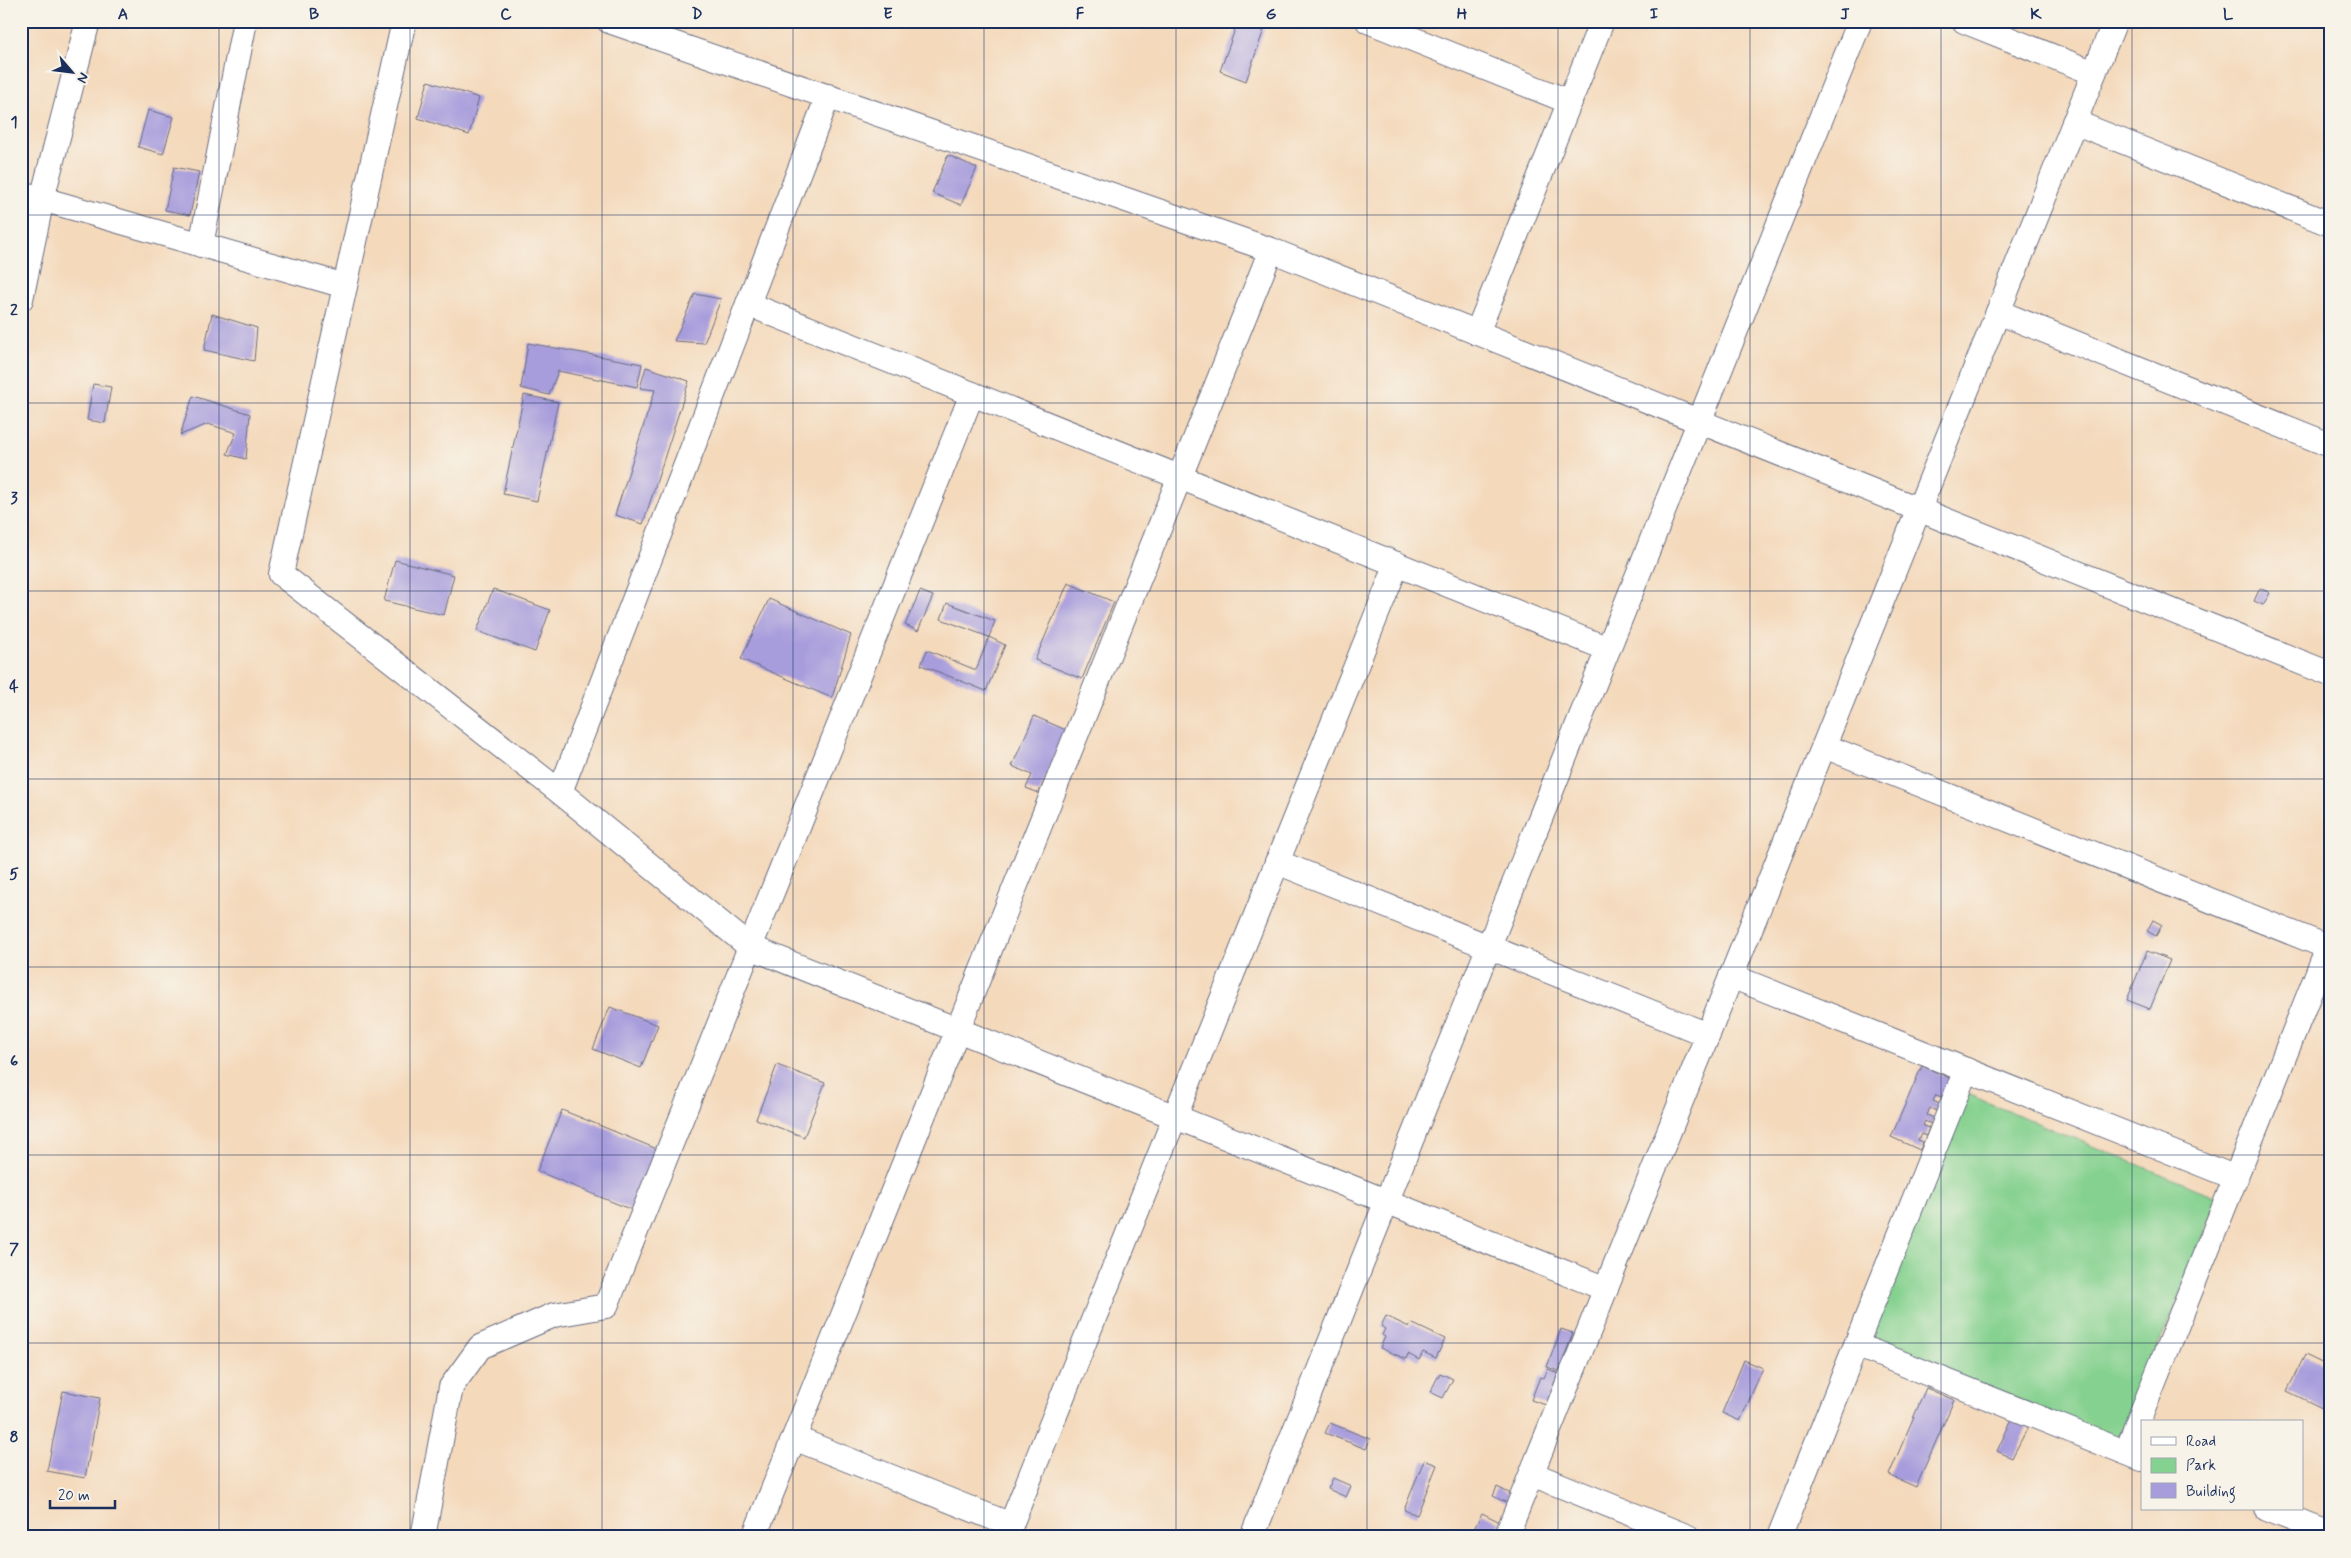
<svg xmlns="http://www.w3.org/2000/svg" width="2351" height="1558" viewBox="0 0 2351 1558" font-family="Mynerve,sans-serif">
<style>
.green{fill:#85d18f;stroke:#508076}
.building{fill:#a79cdc}
.lines{fill:none;stroke-linecap:round;stroke-linejoin:round}
.street-casing{stroke:#676a7f;stroke-width:26}
.street{stroke:#fff;stroke-width:24}
.grid{fill:none;stroke:#1b2f5e;stroke-width:1;stroke-opacity:0.55}
.neatline{fill:none;stroke:#1b2f5e;stroke-width:2}
.grid-label{font-size:16px;text-anchor:middle;font-weight:bold;fill:#1b2f5e}
</style>
<rect width="100%" height="100%" fill="#f7f3e8"/>
<filter id="ink" filterUnits="userSpaceOnUse"><feTurbulence type="fractalNoise" baseFrequency=".02" numOctaves="2"/><feDisplacementMap in="SourceGraphic" scale="10" xChannelSelector="R" yChannelSelector="G"/><feConvolveMatrix kernelMatrix="1 2 1 2 8 2 1 2 1" color-interpolation-filters="sRGB"/></filter>
<filter id="wash" filterUnits="userSpaceOnUse"><feTurbulence type="fractalNoise" baseFrequency=".0096" numOctaves="4" result="noise"/><feDisplacementMap in="SourceGraphic" scale="20" xChannelSelector="R" yChannelSelector="G"/><feGaussianBlur stdDeviation="1.12" result="paint"/><feColorMatrix in="noise" values="0 0 0 0 0 0 0 0 0 0 0 0 0 0 0 0 0 1.4 0 .05"/><feComposite in="paint" operator="in"/></filter>
<g filter="url(#wash)">
<rect width="100%" height="100%" fill="#f4d9bb"/>
<!-- green -->
<polygon class="green" points="1967,1094 2219,1198 2118,1444 1866,1340"/>
<g id="blocks">
<!-- building -->
<g class="building">
<polygon points="1238,21 1267,21 1246,81 1220,71"/>
<polygon points="428,81 479,98 469,135 418,118"/>
<polygon points="148,110 174,117 163,154 138,147"/>
<polygon points="948,155 977,168 961,205 932,193"/>
<polygon points="174,167 199,172 190,215 165,210"/>
<polygon points="695,294 721,299 704,343 674,341"/>
<polygon points="212,314 257,328 254,361 204,350"/>
<polygon points="528,343 642,364 637,387 558,371 549,395 521,388"/>
<polygon points="646,367 689,381 643,524 615,515 655,390 640,388"/>
<polygon points="93,384 111,387 105,423 87,420"/>
<polygon points="524,395 558,402 537,501 503,494"/>
<polygon points="193,396 250,414 246,459 227,454 236,433 208,424 180,435"/>
<polygon points="395,560 454,575 444,615 384,601"/>
<polygon points="1068,583 1114,602 1082,679 1035,660"/>
<polygon points="2260,588 2270,593 2263,605 2254,601"/>
<polygon points="493,589 550,610 535,652 477,631"/>
<polygon points="920,591 933,596 918,631 905,625"/>
<polygon points="769,599 851,635 832,698 741,659"/>
<polygon points="947,603 995,621 989,637 941,619"/>
<polygon points="989,637 1005,645 986,691 921,665 927,650 976,670"/>
<polygon points="1034,716 1066,730 1039,793 1026,788 1032,775 1012,766"/>
<polygon points="2153,920 2162,925 2156,936 2147,931"/>
<polygon points="2147,951 2170,960 2150,1009 2127,1000"/>
<polygon points="610,1007 658,1025 641,1068 593,1049"/>
<polygon points="777,1065 825,1083 804,1137 756,1119"/>
<polygon points="1922,1066 1952,1079 1944,1098 1936,1095 1933,1101 1940,1104 1936,1111 1930,1108 1927,1115 1934,1118 1931,1124 1925,1121 1923,1126 1929,1128 1926,1136 1921,1134 1918,1140 1923,1142 1920,1150 1891,1137"/>
<polygon points="562,1110 657,1149 632,1210 537,1171"/>
<polygon points="1386,1316 1409,1327 1411,1323 1445,1339 1436,1358 1423,1352 1419,1360 1408,1354 1406,1359 1380,1348 1385,1337 1382,1335 1385,1329 1381,1326"/>
<polygon points="1561,1329 1573,1333 1559,1371 1547,1367"/>
<polygon points="2305,1355 2330,1367 2330,1412 2287,1391"/>
<polygon points="1744,1360 1763,1368 1740,1421 1722,1413"/>
<polygon points="1548,1369 1558,1373 1546,1405 1531,1400 1540,1377 1544,1378"/>
<polygon points="1440,1373 1453,1379 1443,1398 1430,1392"/>
<polygon points="1926,1388 1954,1400 1916,1487 1889,1475"/>
<polygon points="63,1391 100,1398 85,1478 47,1471"/>
<polygon points="2012,1419 2028,1427 2012,1458 1997,1451"/>
<polygon points="1330,1423 1370,1439 1366,1449 1325,1433"/>
<polygon points="1424,1460 1437,1465 1417,1515 1404,1510"/>
<polygon points="1333,1478 1351,1486 1346,1497 1328,1489"/>
<polygon points="1497,1487 1511,1494 1507,1503 1493,1496"/>
<polygon points="1482,1513 1500,1522 1493,1537 1474,1529"/>
</g>
</g>
</g>
<g filter="url(#ink)">
<use href="#blocks" fill-opacity="0" stroke="#676a7f" stroke-width="1"/>
<g class="lines">
<!-- street casing -->
<g class="street-casing">
<g id="street">
<polyline points="404,21 281,574 560,792 750,947 1606,1289"/>
<polyline points="609,21 1271,250 2330,674"/>
<polyline points="1368,21 1570,102"/>
<polyline points="1964,21 2094,73"/>
<polyline points="2074,122 2330,224"/>
<polyline points="21,193 345,286"/>
<polyline points="201,245 245,21"/>
<polyline points="21,299 42,199 88,21"/>
<polyline points="748,304 1608,649"/>
<polyline points="1998,312 2330,445"/>
<polyline points="1477,333 1602,21"/>
<polyline points="1824,746 2330,948"/>
<polyline points="560,792 828,96"/>
<polyline points="1277,862 1708,1035"/>
<polyline points="1731,976 2236,1178"/>
<polyline points="1856,1345 2142,1459"/>
<polyline points="794,1438 1011,1525"/>
<polyline points="2126,1452 2328,947"/>
<polyline points="1532,1474 1688,1537"/>
<polyline points="2267,1509 2330,1534"/>
<polyline points="423,1537 451,1387 480,1347 554,1315 606,1306 972,394"/>
<polyline points="754,1537 1271,250"/>
<polyline points="1006,1537 1397,564"/>
<polyline points="1252,1537 1860,21"/>
<polyline points="1506,1537 2115,21"/>
<polyline points="1779,1537 1966,1070"/>
</g>
</g>
<!-- street -->
<use href="#street" class="street"/>
</g>
</g>
<!-- grid -->
<path class="grid" d="M219,21V1537M410,21V1537M602,21V1537M793,21V1537M984,21V1537M1176,21V1537M1367,21V1537M1558,21V1537M1750,21V1537M1941,21V1537M2132,21V1537M21,215H2330M21,403H2330M21,591H2330M21,779H2330M21,967H2330M21,1155H2330M21,1343H2330"/>
<!-- margin -->
<rect width="2351" height="1558" fill="none" stroke="#f7f3e8" stroke-width="55"/>
<!-- legend -->
<rect x="2141" y="1420" width="162" height="90" fill="#f7f3e8" stroke="#9fa5b1"/>
<rect x="2151" y="1437" width="25" height="8" fill="#ffffff" stroke="#9fa5b1"/>
<text x="2186" y="1446" font-size="15" fill="#1b2f5e">Road</text>
<rect x="2151" y="1458" width="25" height="15" fill="#85d18f" stroke="#9fa5b1"/>
<text x="2186" y="1470" font-size="15" fill="#1b2f5e">Park</text>
<rect x="2151" y="1483" width="25" height="15" fill="#a79cdc" stroke="#9fa5b1"/>
<text x="2186" y="1496" font-size="15" fill="#1b2f5e">Building</text>
<!-- north arrow -->
<g transform="translate(72 72) rotate(118)" stroke="#f7f3e8" stroke-width="4" paint-order="stroke">
<path d="M0-4L9 19L0 12L-9 19Z" fill="#1b2f5e"/>
<text y="-8" font-size="14" font-weight="bold" text-anchor="middle" fill="#1b2f5e">N</text>
</g>
<!-- scale -->
<path d="M50 1500v8h65v-8" fill="none" stroke="#1b2f5e" stroke-width="2.5"/>
<text x="58" y="1500" font-size="15" fill="#1b2f5e" stroke="#f7f3e8" stroke-width="4" paint-order="stroke">20 m</text>
<rect x="28" y="28" width="2296" height="1502" class="neatline"/>
<g class="grid-label">
<text x="123" y="19">A</text>
<text x="314" y="19">B</text>
<text x="506" y="19">C</text>
<text x="697" y="19">D</text>
<text x="888" y="19">E</text>
<text x="1080" y="19">F</text>
<text x="1271" y="19">G</text>
<text x="1462" y="19">H</text>
<text x="1654" y="19">I</text>
<text x="1845" y="19">J</text>
<text x="2036" y="19">K</text>
<text x="2228" y="19">L</text>
<text x="14" y="127">1</text>
<text x="14" y="315">2</text>
<text x="14" y="503">3</text>
<text x="14" y="691">4</text>
<text x="14" y="879">5</text>
<text x="14" y="1066">6</text>
<text x="14" y="1254">7</text>
<text x="14" y="1442">8</text>
</g>
</svg>
